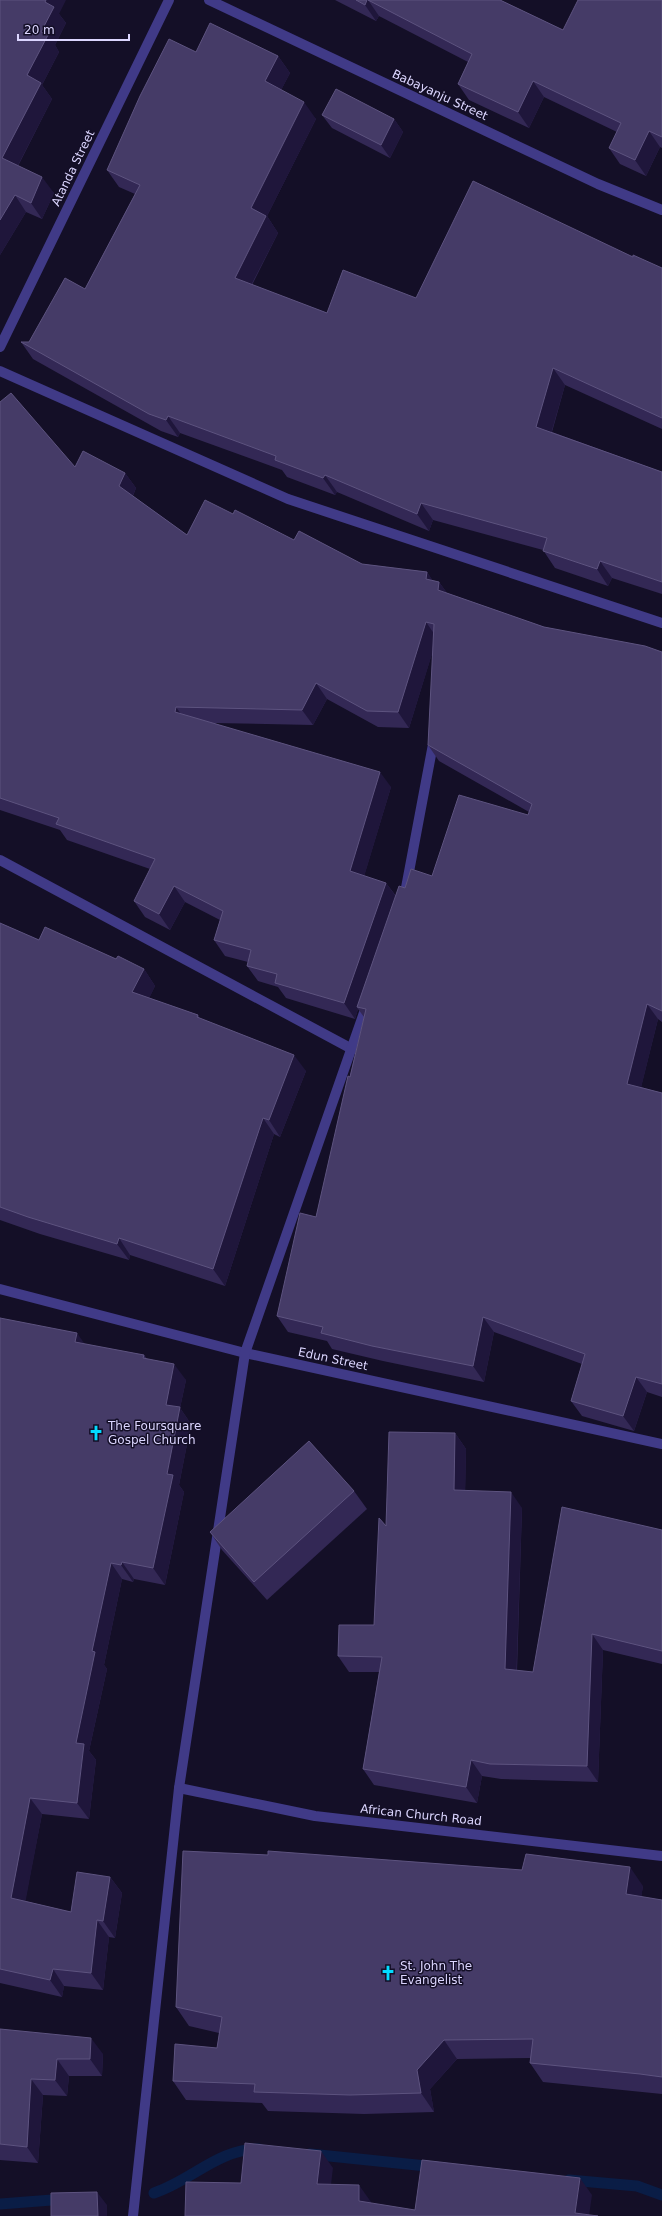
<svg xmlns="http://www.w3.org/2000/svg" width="662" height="2216" viewBox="0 0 662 2216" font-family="'DejaVu Sans',sans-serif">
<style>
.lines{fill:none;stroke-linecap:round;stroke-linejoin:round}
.stream{stroke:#0a1d46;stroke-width:11}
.minor{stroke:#403a87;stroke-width:10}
.wall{fill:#332855;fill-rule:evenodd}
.shaded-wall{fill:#1f163b}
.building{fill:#453b67;stroke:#5d537f}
.labels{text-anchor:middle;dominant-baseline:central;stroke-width:3;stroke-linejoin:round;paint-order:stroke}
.street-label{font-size:12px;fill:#dcd6ff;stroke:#140f27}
.poi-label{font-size:12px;fill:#dcd6ff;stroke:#140f27;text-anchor:start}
</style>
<rect width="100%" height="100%" fill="#140f27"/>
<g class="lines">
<!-- stream -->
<g class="stream">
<polyline points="310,2154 436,2167"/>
<polyline points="569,2180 637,2186 662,2195"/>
<path d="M154,2193C191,2181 218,2149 259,2149"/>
<polyline points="0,2204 65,2199"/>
</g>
<!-- minor -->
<g class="minor">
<polyline points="209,0 598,184 662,210"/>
<polyline points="0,347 169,0"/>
<polyline points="0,371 288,499 662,623"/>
<polyline points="0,860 352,1049"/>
<polyline points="405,893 434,739"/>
<polyline points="0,1289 245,1353 662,1444"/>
<polyline points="179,1788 315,1816 662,1856"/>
<polyline points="133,2216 179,1788 245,1353 367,1004"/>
</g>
</g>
<!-- wall -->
<g class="wall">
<polygon points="0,0 59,14 66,23 55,45 59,52 42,85 52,99 18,166 54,193 42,219 26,212 0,255"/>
<polygon points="335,0 500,0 563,30 662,0 662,148 660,147 646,176 620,164 609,148 617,132 544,97 529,128 469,100 458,84 468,62 379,16 376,21"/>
<polygon points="196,52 278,56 290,73 281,90 316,119 267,216 278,233 252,285 327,313 416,298 633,257 662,268 662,429 565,385 552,432 662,472 662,594 612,578 608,586 555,568 543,550 433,520 429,531 337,492 335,495 287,477 282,470 180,433 178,437 161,431 33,359 21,342 29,342 85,289 135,194 119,187 107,170"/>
<polygon points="322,115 394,119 403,132 390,158 332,128"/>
<path d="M0,402L75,467L125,473L136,488L133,496L187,535L233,514L294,540L362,564L427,572L432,580L439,582L447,593L544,627L662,652V1022L658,1019L641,1087L662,1093V1397L647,1392L634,1431L582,1416L571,1401L582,1364L494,1332L484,1382L383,1361L332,1349L327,1341L288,1332L277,1316L316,1217L364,1017L358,1009L355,1019L286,998L278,987L258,981L247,966L248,962L225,956L214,940L220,920L185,902L170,930L145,917L134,901L150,869L67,840L60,830L0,810ZM433,650L428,745L439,761L529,812L528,815L432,876L405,888L396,896L386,883L364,876L391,787L214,723L313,725L327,699L378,727L409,728Z"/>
<polygon points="0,923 39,940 116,959 144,969 155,986 149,998 198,1015 200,1019 306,1071 280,1137 274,1134 225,1286 130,1255 129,1260 40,1234 0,1220"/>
<polygon points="0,1317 1,1319 84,1344 144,1355 147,1359 186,1380 180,1408 191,1424 179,1485 184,1492 165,1585 134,1579 133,1582 122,1579 104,1665 107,1669 89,1751 96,1760 89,1819 42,1814 25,1901 71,1912 110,1877 122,1893 115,1938 109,1937 103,1990 64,1986 62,1997 0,1983"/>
<polygon points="455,1433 466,1449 465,1491 522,1508 517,1671 533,1672 662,1530 662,1664 603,1650 598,1782 501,1779 482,1776 477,1803 374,1785 363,1769 379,1672 349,1672 338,1656 374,1625 386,1526"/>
<polygon points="354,1491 367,1509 267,1600 222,1550 210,1532"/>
<polygon points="643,1886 641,1897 662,1900 662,2094 543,2082 530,2063 531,2058 457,2059 430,2089 434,2112 364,2114 268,2111 262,2103 186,2100 173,2081 217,2048 219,2033 189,2026 176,2007"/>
<polygon points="0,2029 103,2054 102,2076 69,2076 67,2096 43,2095 38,2163 0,2160"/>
</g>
<!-- shaded-wall -->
<g class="shaded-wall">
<polygon points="46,0 66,0 59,14 66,23 55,45 59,52 42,85 52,99 13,175 2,158 41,32 45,2"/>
<polygon points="367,0 368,0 379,16 376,21 365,5"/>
<polygon points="278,56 290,73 277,98 265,81"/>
<polygon points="533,81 544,97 529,128 518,112"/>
<polygon points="304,102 316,119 267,216 278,233 246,295 235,278 251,208"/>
<polygon points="394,119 403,132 390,158 381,145"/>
<polygon points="649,131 660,147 646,176 635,160"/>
<polygon points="42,177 54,193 42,219 31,203"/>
<polygon points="15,195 26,212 0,255 0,220"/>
<polygon points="553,368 565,385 548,444 536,427"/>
<polygon points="168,416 180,433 178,437 166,420"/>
<polygon points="125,473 136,488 130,502 119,486"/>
<polygon points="325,475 337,492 335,495 323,478"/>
<polygon points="421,503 433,520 429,531 417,514"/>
<polygon points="600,561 612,578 608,586 597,569"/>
<polygon points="427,572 438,588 426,579"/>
<polygon points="439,582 450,597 438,590"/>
<polygon points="426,622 437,638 409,728 398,712"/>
<polygon points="316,683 327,699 313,725 302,710"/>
<polygon points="176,707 187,723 175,712"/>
<polygon points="380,772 391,787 361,887 350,871"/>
<polygon points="386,883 397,898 357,1007 358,1009 355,1019 344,1003"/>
<polygon points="174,886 185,902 170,930 159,914"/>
<polygon points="144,969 155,986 144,1009 132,992"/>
<polygon points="647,1004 658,1019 638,1100 627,1084"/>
<polygon points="294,1055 306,1071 280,1137 269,1120"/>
<polygon points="263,1118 274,1134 225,1286 213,1269"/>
<polygon points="119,1238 130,1255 129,1260 117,1244"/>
<polygon points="483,1317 494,1332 484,1382 473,1366"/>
<polygon points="77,1333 89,1350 75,1342"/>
<polygon points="174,1364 186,1380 180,1408 191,1424 179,1485 184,1492 165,1585 153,1568 167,1474 166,1405"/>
<polygon points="636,1377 647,1392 634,1431 623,1416"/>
<polygon points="455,1433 466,1449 465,1506 454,1490"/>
<polygon points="511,1492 522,1508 516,1685 505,1669"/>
<polygon points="122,1562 134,1579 133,1582 121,1565"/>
<polygon points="111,1563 122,1579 104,1665 107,1669 89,1751 96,1760 89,1819 77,1803 76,1743 92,1651"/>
<polygon points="592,1634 603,1650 598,1782 587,1766"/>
<polygon points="471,1760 482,1776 477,1803 466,1787"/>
<polygon points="30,1798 42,1814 23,1915 11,1898"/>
<polygon points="630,1867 643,1886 639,1913 626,1894"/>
<polygon points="110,1877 122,1893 115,1938 103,1921"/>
<polygon points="97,1920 109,1937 103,1990 91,1973"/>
<polygon points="53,1969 64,1986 62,1997 50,1980"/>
<polygon points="91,2038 103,2054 102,2076 90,2059"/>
<polygon points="444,2040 457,2059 430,2089 434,2112 421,2093 417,2070"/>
<polygon points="57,2059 69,2076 67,2096 55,2080"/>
<polygon points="31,2079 43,2095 38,2163 27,2147"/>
<polygon points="321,2151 333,2168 329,2201 317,2184"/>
<polygon points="580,2178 592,2195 589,2216 575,2213"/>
<polygon points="359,2185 371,2202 370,2216 359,2201"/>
<polygon points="97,2192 107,2205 107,2216 98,2216"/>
</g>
<!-- building -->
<g class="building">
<polygon points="0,0 46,0 45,2 54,7 41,32 48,35 27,75 41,83 2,158 42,177 31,203 15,195 0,220"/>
<polygon points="356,0 367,0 365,5"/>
<polygon points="368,0 500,0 563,30 578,0 662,0 662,137 649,131 635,160 609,148 621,123 533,81 518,112 458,84 472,54"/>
<polygon points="210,23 278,56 265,81 304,102 251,208 266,216 235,278 327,313 343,270 416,298 473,181 633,257 633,255 662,268 662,418 553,368 536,427 662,472 662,582 600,561 597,569 543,551 547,538 421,503 417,514 325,475 323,478 275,460 276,456 168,416 166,420 149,414 21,342 29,342 65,278 85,289 140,185 107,170 140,96 169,39 196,52"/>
<polygon points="336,89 394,119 381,145 322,115"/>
<polygon points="11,393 75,467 83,451 125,473 119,486 187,535 205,500 233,514 235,510 294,540 299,531 362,564 427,572 426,579 439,582 438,590 544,627 645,646 662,652 662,1011 647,1004 627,1084 662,1093 662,1384 636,1377 623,1416 571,1401 585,1354 483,1317 473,1366 372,1346 321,1333 323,1327 277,1316 300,1213 316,1217 348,1076 350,1077 366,1009 357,1007 399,886 405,888 411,869 432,876 459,795 528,815 532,804 428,745 434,624 426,622 398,712 367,711 316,683 302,710 176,707 175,712 380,772 350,871 386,883 344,1003 275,983 277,974 247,966 251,950 214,940 223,911 174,886 159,914 134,901 155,859 56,824 59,818 0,798 0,402"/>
<polygon points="0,923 39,940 45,927 116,959 118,956 144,969 132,992 198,1015 197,1017 294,1055 269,1120 263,1118 213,1269 119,1238 117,1244 28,1217 0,1207"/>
<polygon points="0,1318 77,1333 75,1342 144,1355 143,1358 174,1364 166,1405 180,1407 167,1474 173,1475 153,1568 122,1562 121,1565 111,1563 92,1651 95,1652 76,1743 84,1744 77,1803 30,1798 11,1898 71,1912 77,1872 110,1877 103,1921 97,1920 91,1973 53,1969 50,1980 0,1969"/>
<polygon points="389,1432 455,1433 454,1490 511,1492 505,1669 533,1672 562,1507 662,1530 662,1651 592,1634 587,1766 490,1764 471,1760 466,1787 363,1769 382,1657 338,1656 339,1625 374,1625 379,1518 386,1526"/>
<polygon points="309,1441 354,1491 254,1582 210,1532"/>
<polygon points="183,1851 268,1855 268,1851 522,1870 526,1854 630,1867 626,1894 662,1900 662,2077 640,2074 530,2063 533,2039 444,2040 417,2070 421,2093 350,2095 254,2092 255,2084 173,2081 175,2044 217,2048 222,2017 176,2007"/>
<polygon points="0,2029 91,2038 90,2059 57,2059 55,2080 31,2079 27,2147 0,2144"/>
<polygon points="245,2143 321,2151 317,2184 359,2185 359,2201 415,2210 422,2160 580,2178 575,2213 598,2216 185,2216 186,2182 241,2183"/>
<polygon points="97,2192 98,2216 51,2216 51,2193"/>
</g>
<!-- icons -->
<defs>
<g id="church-bare" transform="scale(1.2)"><path d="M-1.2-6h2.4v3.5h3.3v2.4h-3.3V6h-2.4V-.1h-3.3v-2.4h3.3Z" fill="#02dbff" stroke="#140f27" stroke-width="2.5" paint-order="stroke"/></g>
</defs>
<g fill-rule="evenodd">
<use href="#church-bare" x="96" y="1433"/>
<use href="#church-bare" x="388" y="1973"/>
</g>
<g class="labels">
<!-- street labels -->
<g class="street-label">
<text transform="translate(440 95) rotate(25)">Babayanju Street</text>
<text transform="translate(73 168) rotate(-64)">Atanda Street</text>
<text transform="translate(333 1359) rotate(12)">Edun Street</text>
<text transform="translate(421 1815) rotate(6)">African Church Road</text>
</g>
<!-- poi labels -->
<g class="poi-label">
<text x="108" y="1426">The Foursquare<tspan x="108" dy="14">Gospel Church</tspan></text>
<text x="400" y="1966">St. John The<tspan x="400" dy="14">Evangelist</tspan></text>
</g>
</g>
<!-- scale -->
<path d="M18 34v6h111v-6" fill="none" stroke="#dcd6ff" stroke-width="2"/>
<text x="24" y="34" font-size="12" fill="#dcd6ff" stroke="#140f27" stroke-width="3" paint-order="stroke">20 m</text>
</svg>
